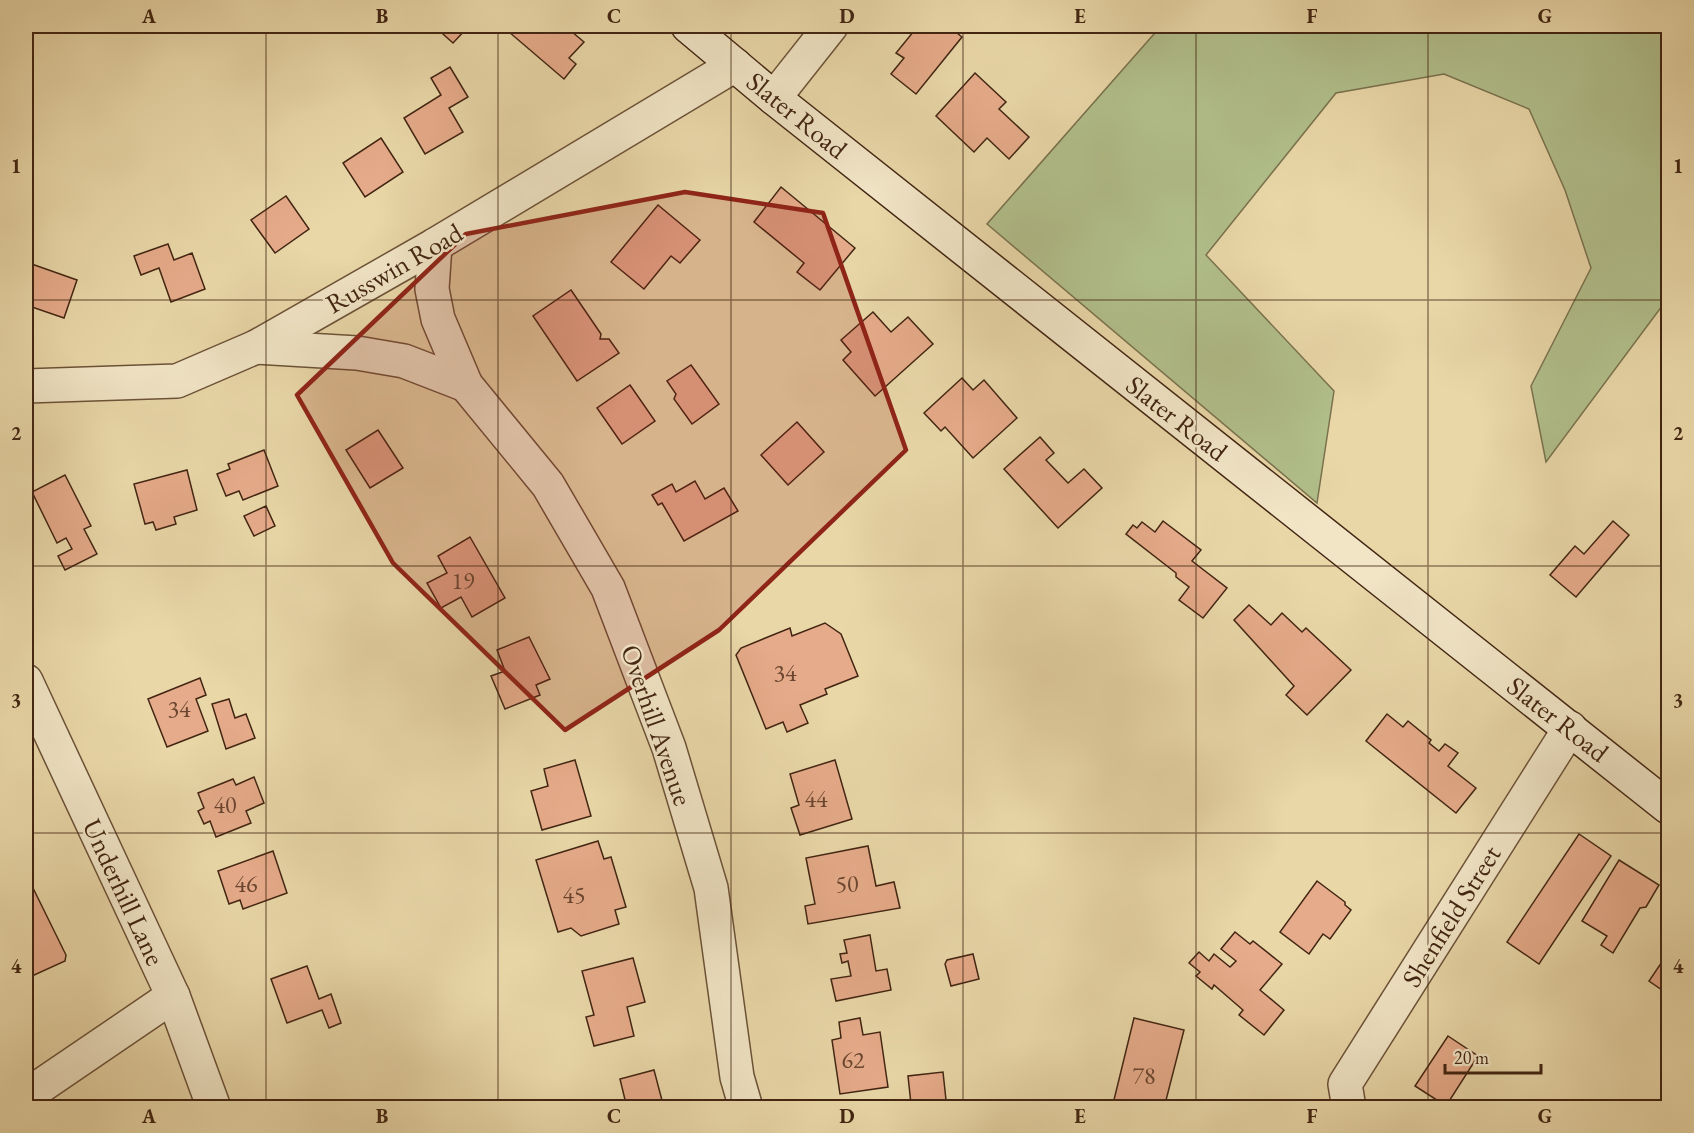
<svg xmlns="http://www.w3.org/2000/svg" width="1694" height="1133" viewBox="0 0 1694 1133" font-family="'EB Garamond',serif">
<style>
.green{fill:#b1bf8b;stroke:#7a724e;stroke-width:1.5}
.building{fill:#e6ab8a;stroke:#422512;stroke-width:1.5}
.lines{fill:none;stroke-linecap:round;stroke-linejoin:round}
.street-casing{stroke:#6c5238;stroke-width:36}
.secondary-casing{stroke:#422512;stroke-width:36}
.street{stroke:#f1e5c6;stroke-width:33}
.secondary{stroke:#f1e5c6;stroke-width:33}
.marked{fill:#8f2418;fill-opacity:0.2;stroke:#8f2418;stroke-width:4.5;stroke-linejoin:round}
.grid{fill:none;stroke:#422512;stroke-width:1.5;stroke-opacity:0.55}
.labels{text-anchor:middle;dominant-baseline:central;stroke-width:5;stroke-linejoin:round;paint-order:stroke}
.number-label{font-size:24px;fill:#6b4630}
.street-label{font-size:27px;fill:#422512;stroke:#f1e5c6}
.neatline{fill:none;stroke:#422512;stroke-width:2}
.grid-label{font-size:20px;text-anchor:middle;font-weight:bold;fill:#422512}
</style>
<rect width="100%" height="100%" fill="#e9d7a8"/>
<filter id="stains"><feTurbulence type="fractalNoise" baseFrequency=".00333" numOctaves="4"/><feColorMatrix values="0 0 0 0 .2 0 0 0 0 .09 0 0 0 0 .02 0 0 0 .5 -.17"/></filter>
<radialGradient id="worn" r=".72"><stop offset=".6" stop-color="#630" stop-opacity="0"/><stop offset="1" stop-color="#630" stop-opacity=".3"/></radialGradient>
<!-- green -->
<polygon class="green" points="1161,26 1668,26 1668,298 1546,462 1531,386 1591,268 1565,190 1529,109 1444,74 1336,93 1206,255 1334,391 1317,503 987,224"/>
<!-- building -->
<g class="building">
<polygon points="150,26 166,26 155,33"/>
<polygon points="434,26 467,26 468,27 453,43"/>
<polygon points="502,26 565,26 584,42 569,58 576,64 564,79"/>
<polygon points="918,26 948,26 962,37 916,94 891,74 904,58 896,53"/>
<polygon points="450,67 468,97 449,108 463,132 425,154 404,118 441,95 431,78"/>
<polygon points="975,73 1006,102 999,109 1029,137 1009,159 987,138 974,152 936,116"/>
<polygon points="381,138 403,172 365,197 343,163"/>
<polygon points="781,187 855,248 820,290 797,272 804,263 754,222"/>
<polygon points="286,196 309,229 275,253 251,220"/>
<polygon points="658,205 700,240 680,263 671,256 644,289 611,262"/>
<polygon points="168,244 174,260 192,253 205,289 171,302 159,268 141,275 134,256"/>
<polygon points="26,262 77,280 64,318 26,305"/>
<polygon points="571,290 601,334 600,339 609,339 619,353 577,381 533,316"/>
<polygon points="873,312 891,332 908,317 933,344 875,396 843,360 851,352 841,340"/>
<polygon points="691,365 719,404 692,424 674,399 676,394 667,381"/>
<polygon points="962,378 973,390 984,380 1017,418 973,458 945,427 941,431 924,413"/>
<polygon points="630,385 655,421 622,444 597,408"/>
<polygon points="797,422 824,452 788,485 761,455"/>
<polygon points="378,430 403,468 370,488 346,450"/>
<polygon points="1040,437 1054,453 1046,460 1068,483 1084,469 1102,488 1058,528 1004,469"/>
<polygon points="264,450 278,486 243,500 239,491 226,496 217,474 230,469 228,464"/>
<polygon points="187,470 197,510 174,517 176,524 156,530 153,522 145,524 134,484"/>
<polygon points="65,475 91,526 84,529 97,554 65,570 58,556 72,549 66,538 57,543 32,492"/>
<polygon points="695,481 705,499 724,488 738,511 684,541 662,503 658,505 652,495 672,484 676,492"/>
<polygon points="266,506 275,526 254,536 244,516"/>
<polygon points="1163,521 1201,550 1192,561 1227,588 1203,618 1179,600 1189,587 1176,577 1176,573 1126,534 1133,525 1137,528 1142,522 1155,532"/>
<polygon points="1613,521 1629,535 1576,597 1550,575 1575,546 1584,554"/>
<polygon points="470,537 505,598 472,617 461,597 441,608 427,583 447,573 438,556"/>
<polygon points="1249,605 1271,625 1282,613 1302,632 1306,628 1351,670 1307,715 1286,695 1294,686 1234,620"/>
<polygon points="825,623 841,634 858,676 825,689 827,694 800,705 808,723 787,732 783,722 766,729 736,655 741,648 790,628 792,636"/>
<polygon points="529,637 550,679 536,685 540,695 505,709 491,676 505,671 497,650"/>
<polygon points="200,678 206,695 196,699 208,731 167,747 148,699"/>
<polygon points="229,699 235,718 246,714 255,738 226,749 212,704"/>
<polygon points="1387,714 1403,727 1408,721 1431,740 1429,743 1439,751 1445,744 1458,753 1448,766 1476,788 1456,813 1366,741"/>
<polygon points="575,760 591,816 542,830 531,791 548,786 544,769"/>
<polygon points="835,760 852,819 800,835 791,808 799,805 790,774"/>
<polygon points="254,777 264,803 246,811 251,823 216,837 210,821 204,824 198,811 204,808 198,793 233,779 236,785"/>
<polygon points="1579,834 1611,856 1539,964 1507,942"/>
<polygon points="598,841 604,859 611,857 626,907 615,910 619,924 581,936 571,928 558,932 536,860"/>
<polygon points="868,846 876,886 894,882 900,908 808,924 805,906 815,904 806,858"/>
<polygon points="273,851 287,893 243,909 240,900 229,904 218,871"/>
<polygon points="1619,860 1659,885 1646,907 1640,908 1613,953 1601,945 1607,936 1582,921"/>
<polygon points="1317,881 1345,902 1345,905 1351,910 1330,939 1323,934 1309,954 1280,932"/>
<polygon points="32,886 66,955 65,961 32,976 26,963 26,889"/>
<polygon points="1235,932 1250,944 1253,941 1282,964 1260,990 1284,1010 1264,1035 1239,1015 1243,1010 1214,985 1212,989 1196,976 1200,972 1189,963 1199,952 1209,961 1214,954 1230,967 1236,961 1221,949"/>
<polygon points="870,935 876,971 887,969 891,990 836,1001 831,979 851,976 848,961 842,963 840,954 847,953 844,940"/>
<polygon points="1668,953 1668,994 1649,981"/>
<polygon points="973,954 979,979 951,986 945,964 947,960"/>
<polygon points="633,958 645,1002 627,1007 634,1036 594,1046 586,1017 594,1015 582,971"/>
<polygon points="307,966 319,999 331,994 341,1023 329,1028 322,1010 287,1023 271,979"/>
<polygon points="860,1018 863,1035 880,1032 888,1087 840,1094 832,1040 841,1038 839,1022"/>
<polygon points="1134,1018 1184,1030 1164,1108 1112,1108"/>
<polygon points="1448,1036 1478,1056 1446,1106 1415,1086"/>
<polygon points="654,1070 664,1108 627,1108 620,1079"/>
<polygon points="943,1072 946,1100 911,1104 908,1076"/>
</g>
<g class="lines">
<!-- street casing -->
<g class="street-casing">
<g id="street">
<polyline points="774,98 831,26"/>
<polyline points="435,245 432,289 438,319 466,385 548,485 608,588 669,748 711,888 737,1077 746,1108"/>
<polyline points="256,347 357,353 404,361 466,385"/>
<polyline points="26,386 177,381 256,347 435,245 735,65"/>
<polyline points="26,681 173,996 214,1108"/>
<polyline points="26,1096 173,996"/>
<polyline points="1349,1108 1345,1084 1570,728"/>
</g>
</g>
<!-- secondary casing -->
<g class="secondary-casing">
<polyline id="secondary" points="688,26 774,98 1668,807"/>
</g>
<!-- street -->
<use href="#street" class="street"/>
<!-- secondary -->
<use href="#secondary" class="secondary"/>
</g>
<!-- marked area -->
<path class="marked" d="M685,192L823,213L906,450L719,630L565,730L393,563L297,395L466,234Z"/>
<!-- grid -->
<path class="grid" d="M266,26V1108M498,26V1108M731,26V1108M963,26V1108M1196,26V1108M1428,26V1108M26,300H1668M26,566H1668M26,833H1668"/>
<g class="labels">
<!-- number labels -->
<g class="number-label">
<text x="463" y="580">19</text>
<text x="785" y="672">34</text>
<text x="179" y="708">34</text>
<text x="816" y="798">44</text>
<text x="225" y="804">40</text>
<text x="246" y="883">46</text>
<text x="847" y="883">50</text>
<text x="574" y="894">45</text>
<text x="853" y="1059">62</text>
<text x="1144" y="1075">78</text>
</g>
<!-- street labels -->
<g class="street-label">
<text transform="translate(797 115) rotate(39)">Slater Road</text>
<text transform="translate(394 268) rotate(-30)">Russwin Road</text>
<text transform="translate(1177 418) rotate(38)">Slater Road</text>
<text transform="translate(1558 719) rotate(38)">Slater Road</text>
<text transform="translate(657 725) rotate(71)">Overhill Avenue</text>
<text transform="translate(124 892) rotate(65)">Underhill Lane</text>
<text transform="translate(1451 916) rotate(-58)">Shenfield Street</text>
</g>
</g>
<!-- margin -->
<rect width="1694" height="1133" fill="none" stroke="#e9d7a8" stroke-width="66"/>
<!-- scale -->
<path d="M1445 1064v9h96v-9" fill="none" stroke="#422512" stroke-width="3"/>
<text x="1454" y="1064" font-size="18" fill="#422512" stroke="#f1e5c6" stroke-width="4.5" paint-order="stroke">20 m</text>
<rect x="33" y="33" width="1628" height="1067" class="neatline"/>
<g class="grid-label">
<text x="149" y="23">A</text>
<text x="382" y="23">B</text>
<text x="614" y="23">C</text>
<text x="847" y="23">D</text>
<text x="1080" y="23">E</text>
<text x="1312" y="23">F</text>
<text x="1545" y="23">G</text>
<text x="16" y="173">1</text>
<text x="1678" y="173">1</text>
<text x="16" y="440">2</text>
<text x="1678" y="440">2</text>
<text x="16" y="707">3</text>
<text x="1678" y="707">3</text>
<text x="16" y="973">4</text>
<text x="1678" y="973">4</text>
<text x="149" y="1123">A</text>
<text x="382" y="1123">B</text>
<text x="614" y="1123">C</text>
<text x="847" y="1123">D</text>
<text x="1080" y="1123">E</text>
<text x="1312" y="1123">F</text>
<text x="1545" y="1123">G</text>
</g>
<rect width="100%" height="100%" filter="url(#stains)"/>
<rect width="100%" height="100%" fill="url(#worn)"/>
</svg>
